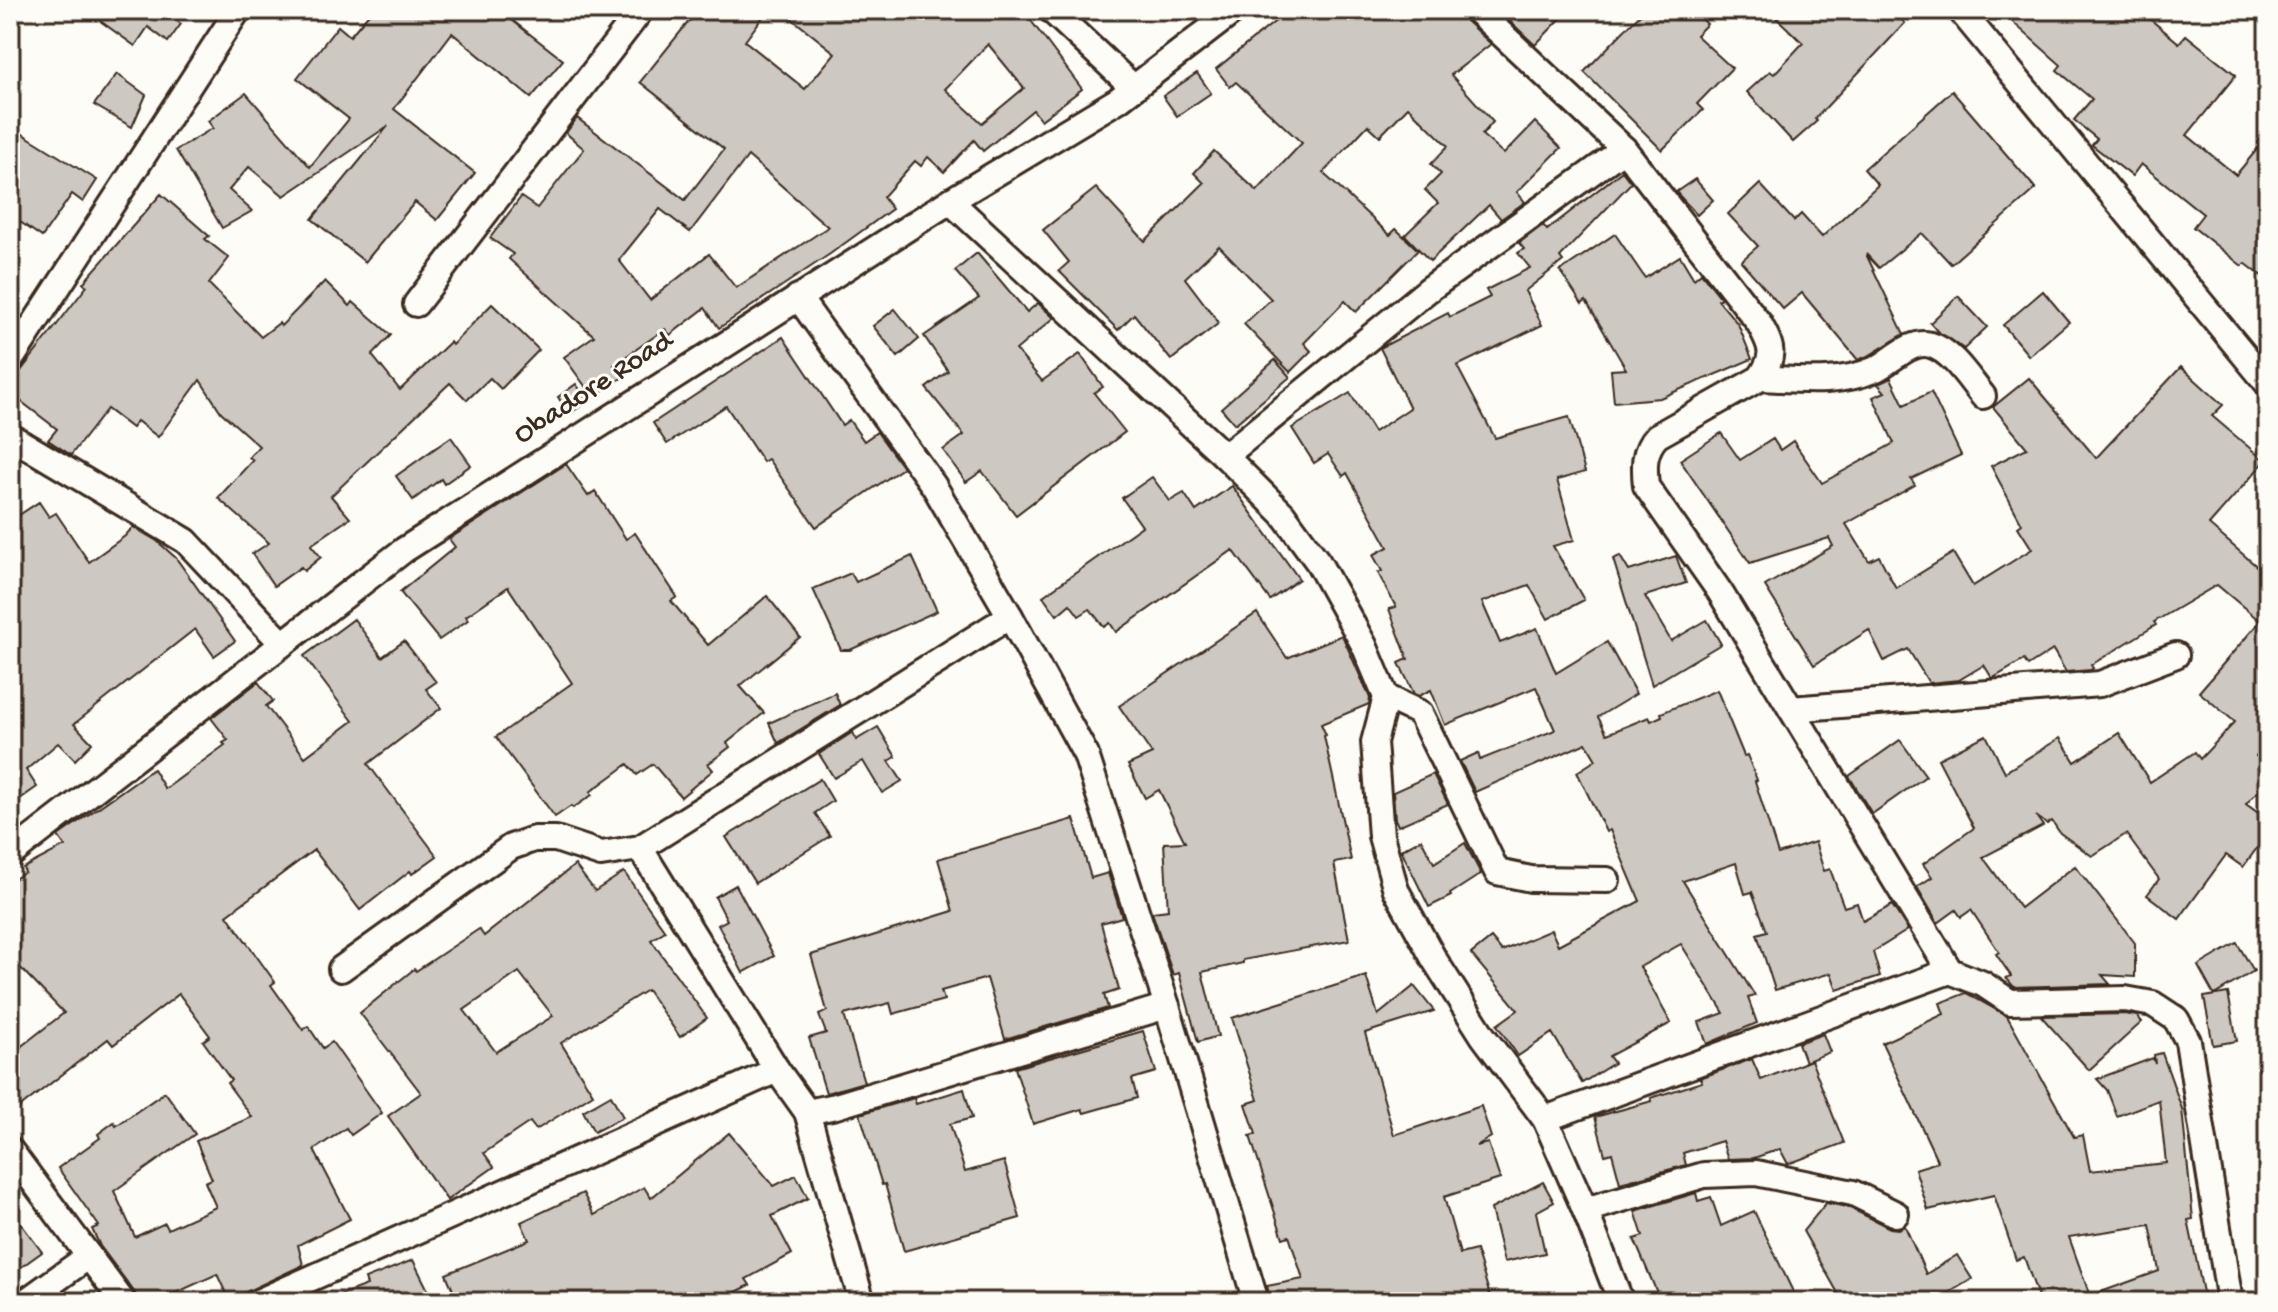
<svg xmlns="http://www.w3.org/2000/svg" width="2278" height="1312" viewBox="0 0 2278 1312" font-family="'Gochi Hand',sans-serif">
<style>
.building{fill:#cdc8c2;stroke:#3b2a1e;stroke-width:2;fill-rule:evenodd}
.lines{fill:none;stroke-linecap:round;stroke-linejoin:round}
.minor-casing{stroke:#3b2a1e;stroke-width:30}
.minor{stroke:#fdfcf7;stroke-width:24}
.labels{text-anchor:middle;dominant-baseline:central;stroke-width:6;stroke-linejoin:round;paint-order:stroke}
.street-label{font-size:30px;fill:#3b2a1e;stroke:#fdfcf7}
</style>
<rect width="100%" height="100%" fill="#fdfcf7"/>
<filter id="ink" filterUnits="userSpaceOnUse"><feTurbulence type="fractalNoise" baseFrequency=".0125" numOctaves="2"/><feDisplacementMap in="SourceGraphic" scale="16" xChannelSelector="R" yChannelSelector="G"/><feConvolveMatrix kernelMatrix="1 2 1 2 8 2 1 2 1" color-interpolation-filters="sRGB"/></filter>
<g filter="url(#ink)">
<!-- building -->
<g class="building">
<polygon points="85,10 162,10 181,24 168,42 148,27 135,46"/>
<polygon points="372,10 499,10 563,60 531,98 452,33 394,109 475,173 437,220 415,202 365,262 312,219 388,126 284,196 249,167 229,190 252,211 222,228 176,150 213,128 208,121 246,93 310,167 349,119 297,78 338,26 350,36"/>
<path d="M698,10H768L745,41L805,89L835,53L781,10H1023L1082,89L1041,120L1033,110L983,151L974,140L944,172L928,157L921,166L915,161L883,197L892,209L830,254L719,328L705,308L670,335L665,329L614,365L623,377L593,397L564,357L594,336L509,259L513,254L490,238L521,197L537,208L584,149L566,133L577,118L685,200L724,149L640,82ZM988,44L1024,88L982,123L945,89ZM748,156L828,227L736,288L709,254L650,300L619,260L660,209L690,232Z"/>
<polygon points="1271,10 1411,10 1419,19 1429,10 1461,10 1466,21 1491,44 1451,75 1493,122 1482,135 1504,154 1535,122 1561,148 1517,192 1525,202 1501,219 1489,205 1430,261 1405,235 1438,203 1425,190 1441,174 1431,164 1448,146 1408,107 1380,136 1368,125 1323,173 1390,235 1396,229 1418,250 1356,312 1345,301 1304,343 1311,351 1290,372 1244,324 1271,299 1219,246 1185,278 1219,323 1171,360 1134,314 1118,330 1059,271 1069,262 1043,230 1096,188 1145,241 1204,183 1194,173 1214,151 1257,191 1302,143 1236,82 1230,87 1216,69 1278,19"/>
<polygon points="1498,10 1569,10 1535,45"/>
<polygon points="1644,10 1693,10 1707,24 1696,35 1732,68 1697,104 1703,110 1662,150 1584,72"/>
<polygon points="1768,10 1891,10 1905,23 1815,119 1817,121 1793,142 1747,92 1770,71 1774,74 1803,43"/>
<polygon points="1999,10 2139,10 2179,43 2186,35 2236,75 2187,135 2236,175 2268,136 2268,281 2245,263 2242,266 2193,227 2203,214 2141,164 2132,176 2092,145 2097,139 2074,120 2092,99 2057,70 2061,65"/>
<polygon points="1197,73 1211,93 1177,116 1163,96"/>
<polygon points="117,74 146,95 132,127 94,105"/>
<polygon points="1952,91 2036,189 1951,264 1922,233 1879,268 1866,254 1904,334 1870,355 1858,360 1802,293 1783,309 1741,261 1758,246 1728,214 1760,184 1794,221 1801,214 1822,237 1878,185 1864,169"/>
<polygon points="10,126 97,180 83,202 72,194 42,237 10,215"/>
<polygon points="1622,171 1631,183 1560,257 1563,261 1525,291 1542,325 1457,366 1495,438 1569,417 1585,472 1557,480 1574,540 1553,546 1584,600 1548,619 1529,585 1482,602 1500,643 1537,628 1556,673 1607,642 1636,694 1598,717 1607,734 1649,717 1651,721 1662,716 1661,713 1717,690 1744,756 1747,755 1757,780 1755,781 1778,854 1815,842 1824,871 1830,869 1844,907 1857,903 1863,921 1892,905 1908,930 1873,952 1880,976 1837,990 1831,973 1775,990 1757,934 1767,931 1752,892 1745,894 1736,863 1683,881 1755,996 1748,998 1757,1023 1707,1044 1699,1022 1724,1013 1681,944 1640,967 1671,1023 1609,1056 1614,1063 1582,1083 1552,1033 1518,1056 1497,1025 1518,1010 1471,954 1491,938 1502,951 1551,930 1558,945 1640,901 1610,830 1606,832 1577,772 1596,760 1586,743 1475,792 1460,761 1478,753 1480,760 1555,730 1536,687 1445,725 1431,690 1419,696 1414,694 1399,663 1408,659 1389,609 1396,607 1378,573 1382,571 1373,555 1388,547 1347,473 1343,476 1328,454 1314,463 1292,428 1350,393 1374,432 1410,408 1380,348 1448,313 1450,317 1490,297 1486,290 1530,268 1518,253 1524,249 1519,243 1543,225 1547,230"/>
<polygon points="1695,179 1713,200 1697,215 1676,192"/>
<polygon points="161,194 209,236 205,239 229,258 209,284 261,337 279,323 281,326 325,281 350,306 353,302 391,335 372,355 400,390 450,342 452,345 492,304 539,350 501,389 490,378 467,400 450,383 331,496 350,518 311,545 321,557 304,571 301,567 274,586 252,554 269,543 218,498 253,460 249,457 259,446 221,412 200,380 158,437 137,421 132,428 107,409 71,455 48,440 57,429 10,393 10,385 87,286 83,283"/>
<polygon points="1615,234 1645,278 1680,256 1694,279 1701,273 1721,298 1718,300 1738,324 1752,359 1660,398 1614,402 1611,370 1626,369 1586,301 1582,304 1560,271"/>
<polygon points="977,253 1027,312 1038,303 1054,318 1016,350 1042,381 1080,354 1103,387 1094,393 1125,432 1016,515 982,471 966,482 943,450 964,435 926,388 948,371 924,336 979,298 955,271"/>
<polygon points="2043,291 2069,322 2029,356 2003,325"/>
<polygon points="1958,296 1987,327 1964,349 1938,332 1930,323"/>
<polygon points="895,309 919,339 898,357 873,326"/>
<polygon points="783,337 842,425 849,420 864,441 877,432 903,468 816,527 768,459 763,462 726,406 667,444 653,423"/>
<polygon points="1275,360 1290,377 1235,424 1221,408"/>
<polygon points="2181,367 2223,405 2212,416 2265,461 2209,525 2268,576 2268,742 2256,756 2268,766 2268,780 2246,804 2268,820 2268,833 2243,867 2226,855 2179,919 2147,895 2159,879 2126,834 2092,856 2060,833 2052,821 2047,824 2036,816 2043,826 1983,857 2020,908 2075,866 2135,943 2135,977 2102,975 2110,984 2014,987 2006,978 2011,976 1996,954 1999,952 1971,910 1961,917 1956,910 1938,923 1917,887 1932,877 1923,864 1974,828 1938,759 1986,735 2005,772 2060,738 2075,762 2119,733 2150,782 2195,752 2200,759 2235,722 2199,692 2260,621 2217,585 2154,622 2156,625 2091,665 2093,668 2091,670 2066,672 2053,650 2028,666 2024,660 1995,677 1992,678 1984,665 1959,680 1929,683 1908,649 1884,661 1869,630 1814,665 1765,586 1833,546 1829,538 1750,563 1680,460 1721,433 1740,460 1773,439 1780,450 1793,441 1822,483 1894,443 1873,397 1885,392 1878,384 1891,378 1904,405 1931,392 1961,455 1911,479 1915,485 1846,524 1869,561 1879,556 1896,588 1953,553 1973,586 2032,549 2018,527 2022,524 1991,466 2027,448 1993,407 2029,378 2096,458"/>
<polygon points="576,384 588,401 569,414 558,397"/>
<polygon points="451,437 471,465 444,484 441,479 413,500 396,476"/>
<polygon points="566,464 588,496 595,491 626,539 635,533 677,597 671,601 708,645 767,596 800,637 740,686 764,713 727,743 730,747 708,764 713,770 681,797 653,764 637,775 628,764 590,792 592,795 573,808 571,806 555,817 496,737 572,683 508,587 466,616 468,620 439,640 400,592 455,547 449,539"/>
<polygon points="1152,477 1170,501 1184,493 1196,511 1232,486 1299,579 1270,600 1233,550 1116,632 1110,623 1104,627 1090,609 1079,616 1070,604 1057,615 1043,596 1142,526 1122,498"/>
<polygon points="39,502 49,517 56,513 89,562 125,536 133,527 157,541 176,558 235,641 214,656 195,629 74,724 92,743 75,760 58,743 26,770 37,787 10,806 10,521"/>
<polygon points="912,556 937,611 850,650 841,650 813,589 851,573 856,582"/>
<polygon points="1620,556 1629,571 1676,556 1686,583 1645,596 1671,641 1707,620 1721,644 1652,685 1613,559"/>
<polygon points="1257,613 1287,658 1342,635 1370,698 1369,704 1321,724 1326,735 1324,736 1351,860 1334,863 1349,940 1243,960 1243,963 1202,972 1218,1036 1198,1042 1179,973 1173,975 1152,912 1168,910 1164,843 1185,842 1159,790 1145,798 1128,765 1152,754 1119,706"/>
<polygon points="354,619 382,657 404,641 436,682 426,689 441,708 368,764 437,856 412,874 410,871 360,910 314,850 227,915 275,982 271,985 303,1030 308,1026 323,1048 332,1042 382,1113 351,1135 346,1128 314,1150 350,1219 298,1245 303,1265 229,1300 217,1274 156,1302 138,1302 135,1293 100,1246 92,1229 99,1226 58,1168 100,1138 98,1134 114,1122 116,1126 165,1092 195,1134 114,1191 135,1237 165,1223 168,1229 216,1207 205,1182 212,1179 196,1141 252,1117 227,1083 231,1080 203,1041 210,1036 179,994 113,1045 108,1039 10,1115 10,1055 64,1013 10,957 10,882 25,872 23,868 65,846 58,836 153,769 165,789 225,745 223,743 228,740 211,718 258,682 273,701 266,706 305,757 353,721 304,656"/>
<polygon points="835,693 840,705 778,743 769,723"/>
<polygon points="878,727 896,757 889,761 902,781 882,793 863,761 834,778 819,754 853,732 856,740"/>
<polygon points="1900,740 1926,776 1872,814 1849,776"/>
<polygon points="1433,774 1448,804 1398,826 1395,819 1393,792"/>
<polygon points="820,779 833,801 815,813 830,836 755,883 726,837"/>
<polygon points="1074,819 1091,878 1108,873 1122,917 1101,923 1119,990 1104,995 1108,1008 1005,1039 987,978 941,991 944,1000 893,1014 890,1003 844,1015 864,1082 826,1093 809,1038 826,1033 819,1015 827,1011 811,955 953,911 938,859"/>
<polygon points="1421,839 1434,863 1465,843 1481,874 1450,894 1451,896 1429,907 1401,850"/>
<path d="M575,865L595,891L624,872L665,931L651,940L707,1018L680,1037L647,990L561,1043L593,1094L536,1130L530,1122L484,1153L494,1167L447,1200L388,1116L421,1093L360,1013L414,969L416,971L479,929L484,936ZM519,972L553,1016L496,1052L464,1010Z"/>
<polygon points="736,885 774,956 743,973 718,925 727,920 715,897"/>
<polygon points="2237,943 2254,971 2214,995 2198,966"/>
<polygon points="1366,976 1378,1015 1414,986 1434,1011 1365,1033 1394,1135 1481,1106 1491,1137 1476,1146 1488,1143 1500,1179 1444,1197 1460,1254 1476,1250 1492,1302 1271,1302 1267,1286 1303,1279 1289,1236 1283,1238 1250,1136 1256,1134 1246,1104 1258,1100 1232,1018"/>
<path d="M1966,993L2007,1016L2074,1137L2083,1135L2090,1171L2166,1163L2159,1100L2117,1116L2107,1090L2097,1079L2153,1058L2155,1064L2154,1055L2162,1053L2182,1109L2193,1219L2188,1220L2205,1302H2040L2024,1257L2016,1260L1994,1195L1928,1210L1915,1169L1938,1162L1882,1043L1944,1014L1940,1003ZM2150,1225L2159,1271L2090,1296L2069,1237Z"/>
<polygon points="2228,993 2237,1041 2213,1045 2204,997"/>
<polygon points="2124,1014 2137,1016 2142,1022 2089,1070 2041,1016"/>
<polygon points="1143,1031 1156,1072 1132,1079 1137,1098 1084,1113 1082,1109 1033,1124 1015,1068"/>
<polygon points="1823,1034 1830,1052 1805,1062 1798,1043"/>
<polygon points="1752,1059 1761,1080 1811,1060 1844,1143 1788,1164 1780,1149 1754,1158 1728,1159 1722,1141 1683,1153 1686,1165 1620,1183 1612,1153 1605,1155 1595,1117 1652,1101 1651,1098 1702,1082 1700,1078"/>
<polygon points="964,1089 972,1118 950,1124 965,1172 1004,1161 1020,1218 904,1251 885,1184 882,1185 860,1114 914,1098 916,1104"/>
<polygon points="611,1095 623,1117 594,1132 583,1111"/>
<polygon points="729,1133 774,1186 796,1175 808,1198 772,1216 792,1254 746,1279 750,1285 717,1302 458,1302 446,1274 529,1240 521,1222 583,1193 594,1215 644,1187 651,1198"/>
<polygon points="1543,1182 1554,1202 1536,1212 1545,1253 1504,1262 1491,1209"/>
<polygon points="1696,1193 1698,1201 1711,1197 1721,1226 1754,1211 1798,1302 1661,1302 1634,1239 1643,1236 1635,1211"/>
<polygon points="1826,1203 1848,1207 1890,1228 1898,1229 1905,1226 1926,1274 1957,1255 1972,1279 1947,1294 1952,1302 1843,1302 1803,1231"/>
<polygon points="10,1209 42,1252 10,1275"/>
<polygon points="413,1260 428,1290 398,1302 327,1302 327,1300 367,1285 365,1279"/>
</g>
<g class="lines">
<!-- minor casing -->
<g class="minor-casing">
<g id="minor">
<polyline points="1051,10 1134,88"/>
<path d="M1476,10L1624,149L1759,323C1772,347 1776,355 1760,378L1657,436C1643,451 1644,466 1646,486L1720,592L1950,971"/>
<polyline points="1960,10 2268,384"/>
<polyline points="950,201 1225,456 1283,514 1318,562 1364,645 1386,697 1374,742 1381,836 1396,890 1434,959 1483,1036 1545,1119 1585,1210 1621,1302"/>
<polyline points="798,297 934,486 1010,616 1086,755 1167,1006 1256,1302"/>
<polyline points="416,304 641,10"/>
<polyline points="10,361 238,10"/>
<path d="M1760,378C1800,380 1839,385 1876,369C1892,361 1912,339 1931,345C1952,351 1969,379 1983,396"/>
<polyline points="10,436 186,541 281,642"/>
<polyline points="1225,456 1428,290 1624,149"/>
<polyline points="1386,697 1420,713 1497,872 1531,879 1607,880"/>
<polyline points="1791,709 2100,684 2176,655"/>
<polyline points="640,848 777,1070 807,1112 862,1302"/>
<polyline points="10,855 404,550 950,201 1118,100 1235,10"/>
<polyline points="341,969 511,847 534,839 556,839 601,854 640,848 1010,616"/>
<polyline points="807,1112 836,1106 1167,1006"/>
<polyline points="1545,1119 1950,971 1983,984 2010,1002 2125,999 2153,1004 2176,1019 2188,1041 2230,1302"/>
<polyline points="10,1150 123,1302"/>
<polyline points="1585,1210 1704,1175 1756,1173 1853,1193 1896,1214"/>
<polyline points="25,1302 89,1256"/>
<polyline points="258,1302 777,1070"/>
</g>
</g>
<!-- minor -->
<use href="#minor" class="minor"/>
</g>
</g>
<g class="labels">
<!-- street labels -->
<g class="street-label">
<text transform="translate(594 389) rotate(-33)">Obadore Road</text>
</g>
</g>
<!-- margin -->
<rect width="2278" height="1312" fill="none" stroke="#fdfcf7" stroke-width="40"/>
<rect x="20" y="20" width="2238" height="1272" fill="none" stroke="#3b2a1e" stroke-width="3" filter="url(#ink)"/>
</svg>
